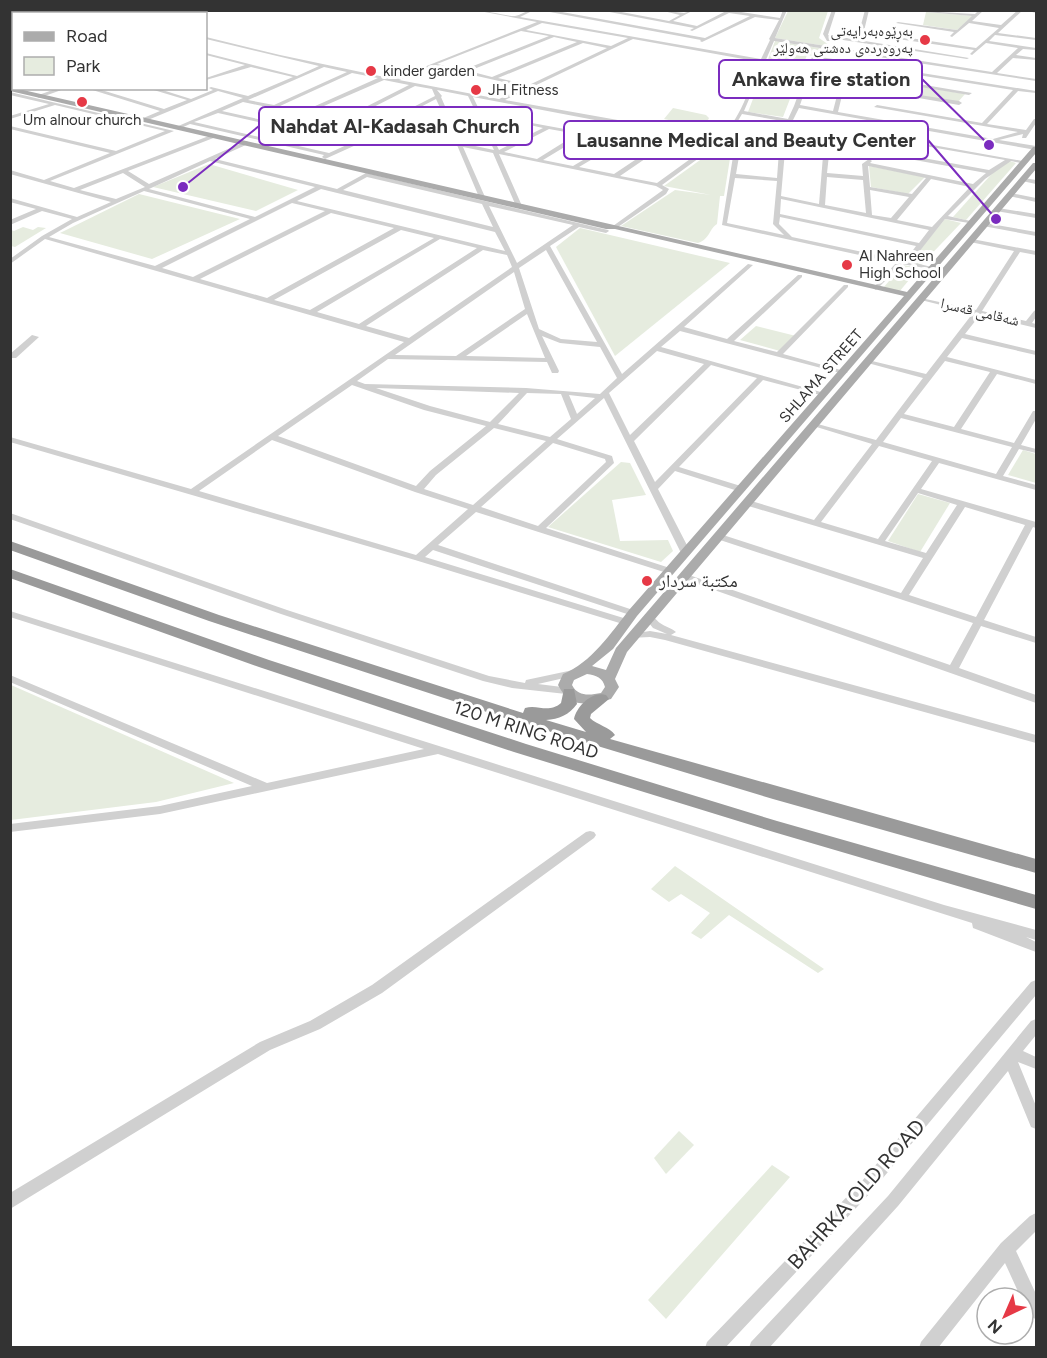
<svg xmlns="http://www.w3.org/2000/svg" width="1047" height="1358" viewBox="0 0 1047 1358" font-family="Figtree,'Noto Naskh Arabic',sans-serif">
<style>
.green{fill:#e6ecdf}
.lines{fill:none;stroke-linecap:round;stroke-linejoin:round}
.minor{fill:#d0d0d0;fill-rule:evenodd}
.major{fill:#ababab;fill-rule:evenodd}
.highway{fill:#9a9a9a;fill-rule:evenodd}
.poi-dot{fill:#e63946;stroke:#fff;stroke-width:2}
.labels{text-anchor:middle;dominant-baseline:central;stroke-width:6;stroke-linejoin:round;paint-order:stroke}
.far-poi-label{font-size:15px;fill:#333;stroke:#fff;text-anchor:start}
.far-street-label{font-size:15px;fill:#333;stroke:#fff}
.poi-label{font-size:18px;fill:#333;stroke:#fff;text-anchor:start}
.street-label{font-size:18px;fill:#333;stroke:#fff}
.near-street-label{font-size:21px;fill:#333;stroke:#fff}
.leader{fill:none;stroke:#7b2cbf;stroke-width:2}
.callout-dot{fill:#7b2cbf;stroke:#fff;stroke-width:2}
.callout{fill:#fff;stroke:#7b2cbf;stroke-width:2}
.callout-label{font-size:20px;text-anchor:middle;font-weight:bold;fill:#333}
</style>
<rect width="100%" height="100%" fill="#fff"/>
<!-- green -->
<g class="green">
<polygon points="788,11 828,11 819,38 832,47 775,38"/>
<polygon points="926,12 973,16 957,30 923,25"/>
<polygon points="775,41 833,50 820,57 807,55 783,117 748,112"/>
<polygon points="887,81 965,94 958,102 886,90"/>
<polygon points="673,108 706,115 709,118 707,122 699,123 697,126 664,119"/>
<path d="M721,145L732,146L724,196H720L717,224C709,229 710,239 698,243L621,226L675,190L711,195L664,186Z"/>
<polygon points="1010,161 1016,163 966,220 953,217 997,168"/>
<polygon points="209,164 298,190 256,211 153,187"/>
<polygon points="869,166 925,177 908,194 871,187"/>
<polygon points="139,194 240,219 152,259 60,233"/>
<polygon points="945,219 961,223 921,265 910,262"/>
<polygon points="23,227 33,230 38,227 46,228 15,247 11,246 11,230 14,231"/>
<polygon points="580,228 730,263 615,356 556,247"/>
<polygon points="903,265 919,268 899,292 883,288"/>
<polygon points="756,326 796,336 780,351 740,340"/>
<polygon points="1023,450 1036,454 1036,483 1008,475"/>
<polygon points="621,462 630,463 646,495 612,500 620,541 668,540 673,551 661,562 548,527"/>
<polygon points="918,494 950,503 920,552 888,541"/>
<polygon points="11,685 234,783 156,802 11,820"/>
<polygon points="675,866 824,969 818,973 729,915 701,939 691,933 710,913 681,894 669,902 651,889"/>
<polygon points="679,1131 694,1145 666,1174 654,1158"/>
<polygon points="772,1165 790,1177 666,1319 648,1300"/>
</g>
<g class="lines">
<!-- minor -->
<g class="minor">
<path d="M474,10C487,10 503,16 515,16C521,15 526,10 534,10L520,17L761,59L770,40L769,39L779,20L755,17L702,42L700,41L701,40L539,10H551L705,38L750,16L729,13L692,31L690,30L694,28L599,10H611L669,21L680,15L659,10L684,13L694,10L673,21L697,26L728,10L780,18L783,10H787L775,38L992,72L1018,48L986,43L972,55L970,54L974,50L863,34L860,37L858,36L865,10H869L864,31L976,48L999,28L969,23L952,37L950,36L954,32L896,23L898,22L957,30L972,16L903,10L975,14L979,10H984L972,21L1001,25L1018,10H1023L998,33L1036,38V40L995,35L989,41L1036,48V50L1023,49L1016,55L1036,58V60L1013,58L997,73L1036,79V81L774,41L744,111L788,119L794,106L812,57L814,56L1036,91V93L1018,91L987,124L1026,130L1034,119H1036V123L1026,138H1022L1023,134L999,140L1036,146V150L799,108L793,120L1028,162L1025,164L1011,161L985,179L948,216L975,222V224L945,219L911,262L936,268V270L902,264L876,290L873,288L874,287L896,263L722,225L735,144L721,142L662,185L669,189L666,194L615,229L612,227L613,226L663,190L656,186L499,154L522,206L519,208L516,206L493,153L463,147L485,197L482,199L479,197L457,145L387,131L325,159L322,157L324,155L190,124L179,129L176,127L243,98L218,91L143,122L141,119L160,111L86,88H95L164,109L187,100L147,88H156L191,99L213,90L209,88L211,87L248,96L293,77L251,67L206,80V78L245,65L206,55V53L297,76L319,66L206,39V37L280,55L394,79L537,22ZM542,23L628,38L611,46L526,30ZM521,31L549,36L463,70L437,64ZM554,37L577,42L492,77L469,71ZM633,39L760,62C751,84 739,124 719,138L505,100ZM583,43L607,48L529,85L498,78ZM816,59L1013,90L982,123L877,105L874,107L1018,132L993,139L838,112L847,75L969,95L972,93L848,72L849,67L847,66L845,67L841,81L809,79ZM433,66L525,87L499,99L399,80ZM324,67L347,72L274,105L248,100ZM352,73L378,78L304,111L280,106ZM384,80L409,85L342,119L310,112ZM808,82L840,84L833,111L800,105ZM415,86L432,89L435,96L376,126L348,120ZM437,90L468,96L494,150L461,143L441,97L442,96ZM473,97L600,121L581,132L521,121V123L543,128L499,150ZM436,99L447,123L407,114ZM243,102L376,130H381L356,141L222,111ZM218,113L351,143L329,153L194,122ZM742,114L1005,160L989,170L841,143L845,139L842,137L825,153L725,139L729,136ZM402,117L448,127L455,142L382,127ZM606,122L637,128L573,166L543,160ZM549,129L577,134L537,159L504,152ZM643,129L674,134L614,174L579,167ZM680,135L715,141L657,183L620,176ZM741,145L779,151L777,178L736,174ZM838,146L986,173L973,184L870,163L872,161L869,159L862,164L863,176L827,173L829,155ZM785,151L823,156L819,204L781,196ZM868,166L926,178L912,194L870,187ZM827,177L863,180L866,213L825,205ZM735,178L777,181L773,224L784,235L727,223ZM931,179L970,187L932,227L897,220ZM870,190L909,197L891,218L872,215ZM781,199L929,230L919,243L780,214ZM780,217L916,246L905,261L792,237L779,224Z"/>
<polygon points="832,10 836,10 828,35 969,58 967,59 830,38 831,41 827,41 823,34"/>
<polygon points="1024,10 1036,11 1036,13"/>
<rect x="10" y="59" width="4" height="2"/>
<rect x="10" y="71" width="4" height="3"/>
<polygon points="58,88 67,88 39,98 36,96"/>
<polygon points="880,89 959,101 962,103 959,105 878,91"/>
<path d="M10,92L174,131L50,181L74,188L214,134L216,137L128,171L149,184L246,141L248,142V144L215,159L337,189L366,173L608,230L609,231L606,233L579,227L550,246L622,374L748,264L753,265L684,327L727,339L798,275H802V277L734,341L777,352L844,285H848V287L783,354L848,372L844,374L680,331L661,347L828,394L824,396L763,380L679,467L744,487V491H738L675,471L658,489L691,553L686,556L681,553L604,398L557,439L612,456L614,463L546,528L673,569L675,571L673,573H667L476,512L438,545L636,611L638,613L636,615H630L433,550L425,557L630,620L631,622L630,624L626,625L415,560L10,442V437L191,489L404,342L45,239L10,264V259L42,236L72,219L42,211L10,225V220L36,209L10,202V198L77,217L111,202L10,174V170L44,180L110,153L10,129V126L116,151L165,131L55,105L10,119V116L49,104L10,95ZM210,161L315,187L255,217L149,189ZM123,173L145,187L116,199L80,190ZM367,177L482,204L493,227L343,190ZM321,189L495,232L505,251L297,201ZM144,191L250,219L155,266L49,237L73,223ZM292,203L325,211L193,277L162,268ZM489,206L573,225L517,263ZM331,213L394,228L267,298L200,279ZM401,230L434,238L310,310L274,300ZM440,239L477,248L359,324L317,312ZM483,250L507,255L512,267L409,338L366,326ZM546,250L597,342L561,339L539,329L519,268ZM514,272L525,309L456,356L395,355ZM527,314L545,358L466,356ZM542,336L560,343L600,347L617,378L600,394L526,388L365,384L357,381L388,359L547,362L552,373H558L559,371ZM657,351L704,364L630,435L609,393ZM711,365L757,378L655,482L634,441ZM352,385L424,410L486,426L430,471L416,486L278,436ZM376,388L519,393L490,422L430,406ZM527,393L561,394L571,419L550,437L498,424ZM569,395L595,398L577,414ZM494,428L546,441L473,505L424,489L436,475ZM272,440L415,492L468,509L416,555L199,491ZM553,443L605,459L606,462L538,526L481,507Z"/>
<polygon points="1024,178 1036,180 1036,184 1022,181 1021,180"/>
<polygon points="1011,193 1036,198 1036,202 1009,196 1008,195"/>
<polygon points="998,208 1036,214 1036,218 996,211 996,209"/>
<polygon points="985,223 1036,232 1036,236 983,226 983,224"/>
<path d="M972,239L1036,251V255L1020,252L982,311L1026,321L1034,311L1036,310V317L1032,323L1036,324V328L980,315L965,334L1036,351V355L962,338L947,357L1036,380V384L997,374L961,429L1014,443L1033,411H1036V419L1021,445L1036,449V453L1019,449L1003,476L1036,485V490L939,463L921,489L1036,522V528L1033,527L984,620L1036,637V643L981,626L959,668L1036,695V703L683,579L681,577L686,574L689,575L950,665L973,623L717,539L715,537L720,534L723,535L901,593L923,558L745,505L744,503L748,500L814,520L872,444L810,425L814,423L876,440L923,378L864,362L868,360L926,374L973,313L921,300V298L976,310L1014,251L970,242L969,241ZM945,361L990,372L954,427L904,414ZM901,418L1012,447L996,474L883,442ZM879,446L932,461L878,539L821,522ZM918,493L957,505L926,553L885,541ZM965,507L1025,525L976,617L909,595Z"/>
<polygon points="32,335 39,337 16,358 10,358 10,354"/>
<polygon points="10,513 287,610 489,676 525,683 526,680 573,670 578,673 573,676 538,684 570,688 571,690 566,694 512,688 483,681 281,614 10,519"/>
<polygon points="10,611 944,905 1036,930 1036,940 1026,937 1036,942 1036,952 973,928 972,923 438,754 160,814 10,832 10,824 160,806 252,786 10,682 10,675 267,783 424,749 10,617"/>
<path d="M650,615C655,617 656,620 660,623C665,627 672,628 676,632L671,635L1036,735V743L665,640L650,637L630,638L629,636L630,634L650,631L667,634L653,628L645,618Z"/>
<polygon points="590,831 594,832 596,835 594,838 382,993 320,1029 270,1050 10,1209 10,1193 260,1042 310,1021 372,985 586,832"/>
<polygon points="1036,980 1036,995 872,1191 725,1348 705,1348 707,1342 862,1181 1031,982"/>
<polygon points="1036,1019 1036,1035 1023,1051 1036,1057 1036,1069 1018,1062 1036,1106 1036,1129 1031,1127 1008,1071 898,1206 769,1348 749,1348 751,1342 888,1196 1031,1021"/>
<polygon points="1036,1213 1036,1231 1016,1251 1036,1294 1036,1319 1030,1317 1023,1298 1021,1298 1005,1263 938,1348 919,1348 921,1342 1001,1243 1030,1216"/>
</g>
<!-- major -->
<g class="major">
<polygon points="169,10 179,10 160,14"/>
<polygon points="185,10 195,10 176,14"/>
<rect x="10" y="42" width="4" height="4"/>
<path d="M10,87L907,292L1033,147H1036V153L637,616L613,649L592,666L606,670L616,648L1033,163H1036V169L627,652L615,679L619,687L611,699C588,705 570,709 558,685L563,674C591,663 611,633 629,610L904,296L615,229H606L10,91ZM587,674C596,675 603,678 605,687L601,693C590,695 578,697 572,685L574,680Z"/>
</g>
<!-- highway -->
<g class="highway">
<path d="M10,541L219,615L523,713L525,708C538,704 548,714 561,703L564,689H574L577,704C569,715 559,719 546,720L586,732L574,719C577,706 592,691 606,695L609,699L591,714L590,718C597,725 610,727 615,735L610,739L1036,859V873L773,799L505,718L209,621L10,550Z"/>
<polygon points="10,569 269,660 526,744 777,821 1036,895 1036,909 777,833 514,752 259,667 10,578"/>
</g>
</g>
<!-- markers -->
<g class="poi-dot">
<circle cx="925" cy="40" r="6"/>
<circle cx="371" cy="71" r="6"/>
<circle cx="476" cy="90" r="6"/>
<circle cx="82" cy="102" r="6"/>
<circle cx="847" cy="265" r="6"/>
<circle cx="647" cy="581" r="6"/>
</g>
<g class="labels">
<!-- far-poi labels -->
<g class="far-poi-label">
<text x="913" y="31" text-anchor="end">بەڕێوەبەرایەتی<tspan x="913" dy="17">پەروەردەی دەشتی هەولێر</tspan></text>
<text x="383" y="71">kinder garden</text>
<text x="488" y="90">JH Fitness</text>
<text x="82" y="120" text-anchor="middle">Um alnour church</text>
<text x="859" y="256">Al Nahreen<tspan x="859" dy="17">High School</tspan></text>
</g>
<!-- far-street labels -->
<g class="far-street-label">
<text transform="translate(980 312) rotate(13)">شەقامی قەسرا</text>
<text transform="translate(821 376) rotate(-49)">SHLAMA STREET</text>
</g>
<!-- poi labels -->
<g class="poi-label">
<text x="659" y="581">مكتبة سردار</text>
</g>
<!-- street labels -->
<g class="street-label">
<text transform="translate(526 730) rotate(18)">120 M RING ROAD</text>
</g>
<!-- near-street labels -->
<g class="near-street-label">
<text transform="translate(856 1194) rotate(-48)">BAHRKA OLD ROAD</text>
</g>
</g>
<!-- callouts -->
<path class="leader" d="M989 145L922 79M183 187L259 126M996 219L928 140"/>
<g class="callout-dot">
<circle cx="989" cy="145" r="6"/>
<circle cx="183" cy="187" r="6"/>
<circle cx="996" cy="219" r="6"/>
</g>
<g class="callout">
<rect x="719" y="60" width="203" height="38" rx="6"/>
<rect x="259" y="107" width="273" height="38" rx="6"/>
<rect x="564" y="121" width="364" height="38" rx="6"/>
</g>
<g class="callout-label">
<text x="821" y="86">Ankawa fire station</text>
<text x="395" y="133">Nahdat Al-Kadasah Church</text>
<text x="746" y="147">Lausanne Medical and Beauty Center</text>
</g>
<!-- border -->
<rect width="1047" height="1358" fill="none" stroke="#333333" stroke-width="24"/>
<!-- legend -->
<rect x="12" y="12" width="195" height="78" fill="#ffffff" stroke="#adadad" stroke-width="1.5"/>
<rect x="24" y="32" width="30" height="9" fill="#ababab" stroke="#adadad" stroke-width="1.5"/>
<text x="66" y="42" font-size="18" fill="#333333">Road</text>
<rect x="24" y="57" width="30" height="18" fill="#e6ecdf" stroke="#adadad" stroke-width="1.5"/>
<text x="66" y="72" font-size="18" fill="#333333">Park</text>
<!-- north arrow -->
<g transform="translate(1005 1316) rotate(224)"><circle r="28" fill="#ffffff" stroke="#adadad" stroke-width="1.5"/>
<path d="M0-4.5L10 22L0 15L-10 22Z" fill="#e63946"/>
<text y="-9" font-size="16" font-weight="bold" text-anchor="middle" fill="#333333">N</text>
</g>
</svg>
